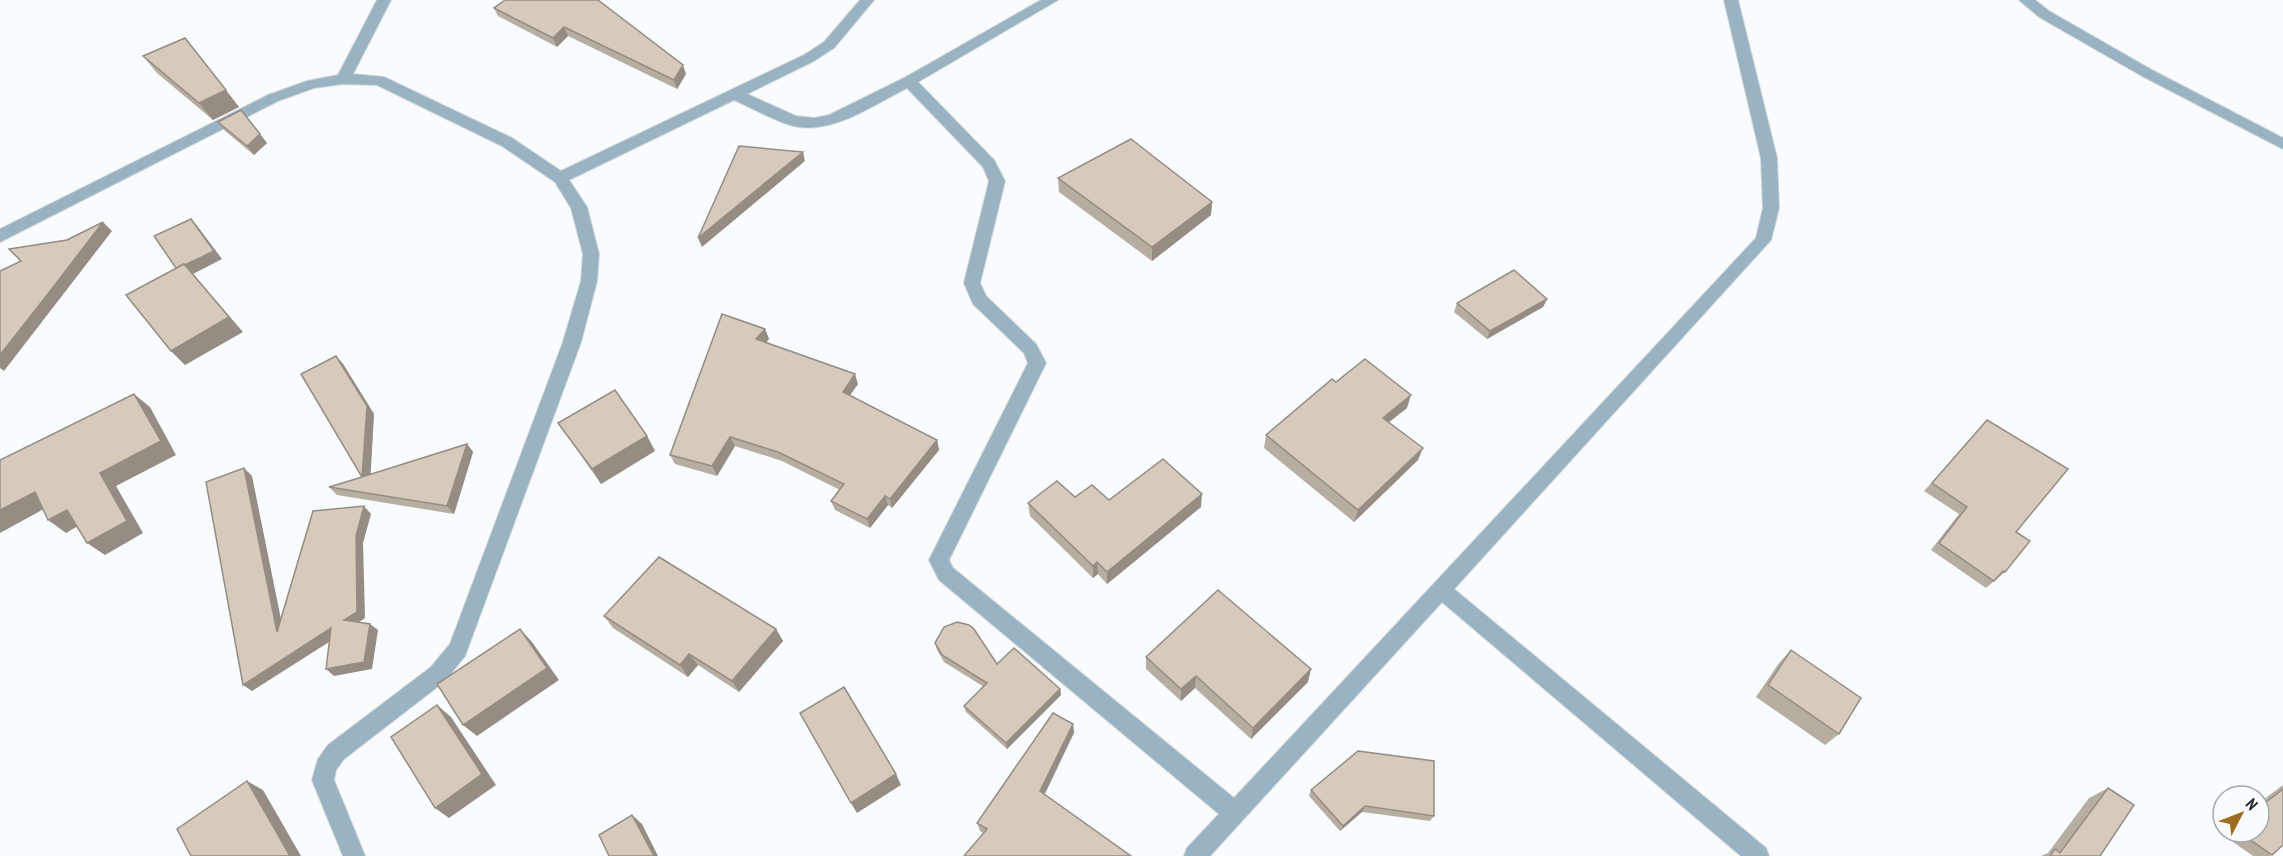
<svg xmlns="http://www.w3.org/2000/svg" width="2283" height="856" viewBox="0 0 2283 856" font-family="'PT Sans Narrow',sans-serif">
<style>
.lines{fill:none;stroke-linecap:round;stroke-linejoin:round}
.street-casing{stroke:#d2d6d8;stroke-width:2}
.street{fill:#99b3c2;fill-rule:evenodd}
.wall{fill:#b7aea2}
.shaded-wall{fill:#958d84}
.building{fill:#d5cabc;stroke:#958d84;stroke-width:1.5}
</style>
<rect width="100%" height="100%" fill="#f8fcfe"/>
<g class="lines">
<!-- street casing -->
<g class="street-casing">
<g id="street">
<path d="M377,0H391L353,74L384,77L512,138L561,171L804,55L824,42L860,0H874L834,48L814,61L747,94L796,116L814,118L829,115L904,78L1041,0H1058L918,82L994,160L1005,181L980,283L986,296L1036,344L1046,363L949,560L953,568L1234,798L1756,238L1763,208L1761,158L1724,0H1738L1777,158L1779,208L1771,240L1454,589L1766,848L1769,856H1741L1442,602L1210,856H1184L1187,848L1219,814L939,580L929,560L1028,363L1024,353L973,304L964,283L989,181L983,167L907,88C873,105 830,137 790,125C771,119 752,108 734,100L569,180L587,207L599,254L597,281L581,342L465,656L445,681L344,759L336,770L334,780L365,856H343L312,780L318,759L328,745L431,667L450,644L563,342L581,281L583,254L571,208L555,182L502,146L377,85L343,84L314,88L278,101L0,242V229L268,95L307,81L338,75Z"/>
<polygon points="2019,0 2035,0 2049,11 2152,70 2283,138 2283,149 2142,76 2039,17"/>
</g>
</g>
<!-- street -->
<use href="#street" class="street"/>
</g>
<!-- wall -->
<g class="wall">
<polygon points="505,0 686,74 677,89 568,36 557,47 498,16 494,8"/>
<polygon points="143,56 239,107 213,120 157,73"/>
<polygon points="218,122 267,143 254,155 225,131"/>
<polygon points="1058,178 1212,202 1211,215 1152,261 1059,192"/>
<polygon points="1547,299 1543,307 1487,339 1454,312 1457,303"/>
<polygon points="765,329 769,339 766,343 858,384 850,395 937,440 939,450 892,508 888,505 870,528 835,510 831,501 840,490 782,461 735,446 717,476 675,464 670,455"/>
<polygon points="336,356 343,364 374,414 370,474 467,444 473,452 454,514 337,495 329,487 362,477"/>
<polygon points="1336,382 1407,408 1389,422 1418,460 1354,522 1264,448 1266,435"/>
<polygon points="1987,420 2016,532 2005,572 1986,588 1931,550 1959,514 1924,491"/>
<polygon points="558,423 647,436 655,451 601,484"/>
<polygon points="1075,497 1109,500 1201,507 1107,584 1098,574 1093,578 1030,516 1028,503"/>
<polygon points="604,616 776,629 783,641 739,692 698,665 688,677 613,628"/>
<polygon points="935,643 997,664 1060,689 1061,695 1007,749 966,712 964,706 984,687 944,662 937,650"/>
<polygon points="1791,650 1839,734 1825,745 1756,697 1779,663"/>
<polygon points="1146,657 1308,682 1251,739 1195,688 1181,701 1146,669"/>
<polygon points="1073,724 1074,733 983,833 980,831 977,823"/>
<polygon points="2283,785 2283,845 2270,856 2253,856 2233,842 2238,832 2259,832 2259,803"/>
<polygon points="2108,788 2100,856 2041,856 2048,853 2089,798"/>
<polygon points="1311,790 1434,816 1430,821 1362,812 1340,831 1309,796"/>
</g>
<!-- shaded-wall -->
<g class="shaded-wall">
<polygon points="564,27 568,36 557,47 553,38"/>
<polygon points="683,65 686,74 677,89 674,80"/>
<polygon points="226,90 239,107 213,120 199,103"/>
<polygon points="260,134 267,143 254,155 247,146"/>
<polygon points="803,152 805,161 702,247 698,238"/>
<polygon points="1212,202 1211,215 1152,261 1152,247"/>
<polygon points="191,219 198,227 222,259 193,274 243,332 185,365 171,351"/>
<polygon points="103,222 112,231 4,371 0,368 0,355"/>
<polygon points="1547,299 1543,307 1487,339 1490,331"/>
<polygon points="765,329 769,339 760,349 756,339"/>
<polygon points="336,356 343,364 374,414 370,485 362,477"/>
<polygon points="855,374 858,384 846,401 843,392"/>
<polygon points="134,394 150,407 176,455 116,486 143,533 105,555 87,543 100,473"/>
<polygon points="1411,395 1407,408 1379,430 1383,418"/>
<polygon points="647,436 655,451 601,484 592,469"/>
<polygon points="730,437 735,446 717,476 712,466"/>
<polygon points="937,440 939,450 892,508 890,499"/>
<polygon points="467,444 473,452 454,514 447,506"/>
<polygon points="1423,448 1418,460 1354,522 1358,510"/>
<polygon points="244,468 252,476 285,639 277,632"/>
<polygon points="35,492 53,504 0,533 0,510"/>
<polygon points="1202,494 1201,507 1107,584 1107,572"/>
<polygon points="885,496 888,505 870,528 867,519"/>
<polygon points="364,506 371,514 363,543 365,618 352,627 344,620 356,536"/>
<polygon points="67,510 85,522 66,533 48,520"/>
<polygon points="1097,562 1098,574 1093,578 1093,566"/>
<polygon points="370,624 378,630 372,669 334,676 326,669"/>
<polygon points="331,628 340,635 252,691 243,685"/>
<polygon points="520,629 532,642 559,680 477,736 463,725"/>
<polygon points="776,629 783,641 739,692 732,681"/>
<polygon points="689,654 698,665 688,677 680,665"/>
<polygon points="1311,669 1308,682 1251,739 1253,728"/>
<polygon points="1196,676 1195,688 1181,701 1181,689"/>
<polygon points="1060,689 1061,695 1007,749 1006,743"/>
<polygon points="437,705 451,717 496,785 449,818 435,808"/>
<polygon points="1073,724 1074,733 1042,800 1040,791"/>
<polygon points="896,774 901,785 857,813 851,803"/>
<polygon points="247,781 263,790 301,856 290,856"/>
<polygon points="1365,806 1362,812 1340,831 1343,826"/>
<polygon points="632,815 642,824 658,856 654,856"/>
</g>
<!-- building -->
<g class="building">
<polygon points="505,0 598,0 683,65 674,80 564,27 553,38 494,8"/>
<polygon points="185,38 226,90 199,103 143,56"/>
<polygon points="241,110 260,134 247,146 218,122"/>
<polygon points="1131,139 1212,202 1152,247 1058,178"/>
<polygon points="739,146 803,152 698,238"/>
<polygon points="191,219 214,251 185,265 184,264 176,268 154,236"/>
<polygon points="103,222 51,290 0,355 0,271 21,261 9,249 67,240"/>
<polygon points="184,264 229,317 171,351 126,295"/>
<polygon points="1514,270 1547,299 1490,331 1457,303"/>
<polygon points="722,314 765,329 756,339 855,374 843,392 937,440 890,499 885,496 867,519 831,501 844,484 778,452 730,437 712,466 670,455"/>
<polygon points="336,356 367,406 362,477 467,444 447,506 329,487 362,477 301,374"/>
<polygon points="1365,359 1411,395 1383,418 1423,448 1358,510 1266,435 1332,379 1336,382"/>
<polygon points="615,390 647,436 592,469 558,423"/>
<polygon points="134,394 161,441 100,473 127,521 87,543 67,510 48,520 35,492 0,510 0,460"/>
<polygon points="1987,420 2068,469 2016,532 2030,541 2005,572 2003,571 1994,581 1939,543 1967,507 1932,483"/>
<polygon points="1163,459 1202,494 1107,572 1097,562 1093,566 1028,503 1057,481 1075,497 1092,485 1109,500"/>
<polygon points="244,468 277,632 313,511 364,506 356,536 357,612 344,620 370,624 364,662 326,669 331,628 243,685 206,482"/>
<polygon points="659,557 776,629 732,681 689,654 680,665 604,616"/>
<polygon points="1218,590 1311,669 1253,728 1196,676 1181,689 1146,657"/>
<polygon points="957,622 969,625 974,629 997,664 1014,648 1060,689 1006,743 964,706 987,683 942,655 935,643 944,627"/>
<polygon points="520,629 547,668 463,725 437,684"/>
<polygon points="1791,650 1861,698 1839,734 1768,685"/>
<polygon points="844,687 896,774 851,803 800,713"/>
<polygon points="437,705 482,774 435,808 391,737"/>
<polygon points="1053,713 1073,724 1040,791 1131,856 964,856 987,829 977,823"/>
<polygon points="1358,751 1434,761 1434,816 1365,806 1343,826 1311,790"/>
<polygon points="247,781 290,856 191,856 177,829"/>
<polygon points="2108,788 2134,805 2100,856 2050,856 2055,849 2060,853"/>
<polygon points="2283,789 2283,845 2272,855 2245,836 2248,832 2259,832 2259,810 2261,806"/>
<polygon points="632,815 654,856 609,856 599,835"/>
</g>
<!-- north arrow -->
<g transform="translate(2241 814) rotate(48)"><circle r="28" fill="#f8fcfe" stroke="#a3a8aa" stroke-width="1.5"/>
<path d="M0-4.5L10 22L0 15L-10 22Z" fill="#9e6d21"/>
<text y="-9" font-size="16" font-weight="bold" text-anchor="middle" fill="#232a2d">N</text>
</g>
</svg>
